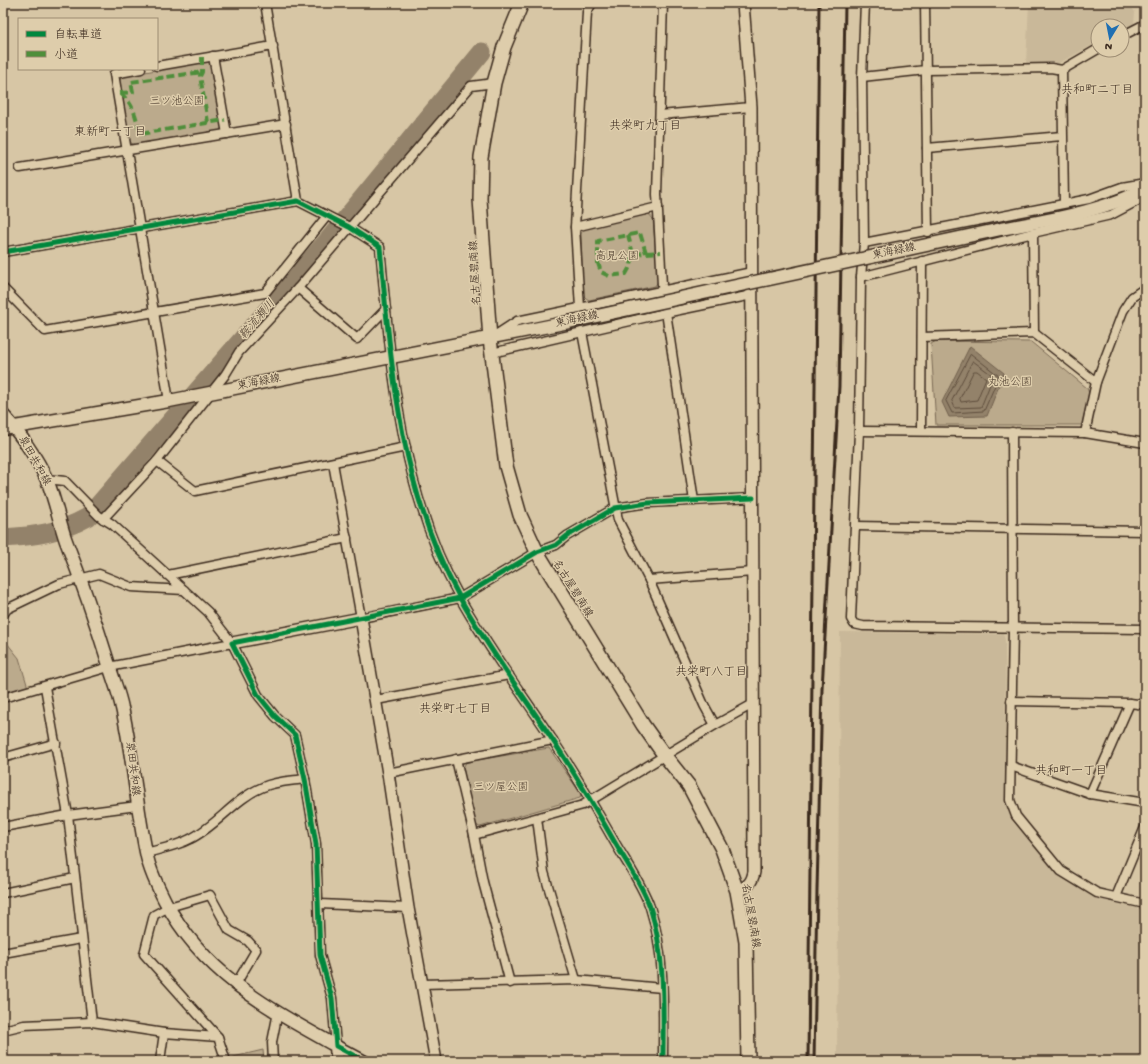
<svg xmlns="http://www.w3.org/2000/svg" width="1148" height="1064" viewBox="0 0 1148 1064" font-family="'Gochi Hand','Klee One',sans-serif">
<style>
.built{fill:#c9b899}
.green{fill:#bbaa8c;stroke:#7b6a55}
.water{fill:#93826a;stroke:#705f4c}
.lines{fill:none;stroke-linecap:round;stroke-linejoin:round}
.shore{stroke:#5e4d3c;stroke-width:1}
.river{stroke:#93826a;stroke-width:19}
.minor-casing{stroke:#3b2a1e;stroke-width:11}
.tertiary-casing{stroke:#3b2a1e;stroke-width:14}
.secondary-casing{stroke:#3b2a1e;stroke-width:15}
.primary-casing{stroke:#3b2a1e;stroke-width:16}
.minor{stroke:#decdab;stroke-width:8}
.tertiary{stroke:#decdab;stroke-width:11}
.secondary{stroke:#decdab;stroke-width:12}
.primary{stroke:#decdab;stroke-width:13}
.rail{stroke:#3b2a1e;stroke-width:3}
.secondary-bridge-casing{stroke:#3b2a1e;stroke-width:15;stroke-linecap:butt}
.secondary-bridge{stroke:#decdab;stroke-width:12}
.quiet{stroke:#4f8e3b;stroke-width:4;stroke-dasharray:8 4;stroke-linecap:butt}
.cycleway-casing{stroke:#decdab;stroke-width:8}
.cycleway{stroke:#00873e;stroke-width:5}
.labels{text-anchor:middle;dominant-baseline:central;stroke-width:3;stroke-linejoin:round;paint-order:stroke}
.park-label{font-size:11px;fill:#4e3d2e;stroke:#decdab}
.street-label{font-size:11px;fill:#3b2a1e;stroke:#decdab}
.neighbourhood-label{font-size:12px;fill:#3b2a1e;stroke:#decdab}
.water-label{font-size:12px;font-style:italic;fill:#4d3c2d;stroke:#decdab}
</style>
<rect width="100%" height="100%" fill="#d7c6a5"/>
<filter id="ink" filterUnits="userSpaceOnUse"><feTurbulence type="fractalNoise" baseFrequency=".025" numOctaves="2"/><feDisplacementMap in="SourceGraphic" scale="8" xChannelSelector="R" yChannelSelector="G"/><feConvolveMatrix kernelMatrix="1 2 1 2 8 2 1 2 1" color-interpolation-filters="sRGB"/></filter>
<g filter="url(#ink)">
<!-- built -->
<g class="built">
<polygon points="1029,3 1128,3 1135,12 1134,24 1122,30 1122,26 1098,26 1098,42 1059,63 1026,64"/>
<polygon points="840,632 1003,634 1005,640 1006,804 1012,821 1061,877 1095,898 1145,910 1145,1061 837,1061"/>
</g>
<!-- green -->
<g class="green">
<polygon points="208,61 212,64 223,124 220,131 134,145 130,142 119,82 122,76"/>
<polygon points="649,214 653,219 658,281 655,286 589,300 583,296 581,234 583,229"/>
<polygon points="936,341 1031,342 1087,388 1089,393 1082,425 936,425 931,344"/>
<polygon points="3,638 19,658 29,691 3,698"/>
<polygon points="549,748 581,794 580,798 480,827 475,825 463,768 466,762"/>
<polygon points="263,1050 264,1061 226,1061 225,1059"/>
</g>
<!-- water -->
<polygon class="water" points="970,346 1004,373 987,416 949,417 942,402"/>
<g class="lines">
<!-- shore -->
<g class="shore">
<polygon points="971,354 999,376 984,411 952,413 946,401"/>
<polygon points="973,361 992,375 993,377 981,407 955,408 952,401"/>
<polygon points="974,371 977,371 986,378 977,400 961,402 960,399"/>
</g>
<!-- river -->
<path class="river" d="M3,538C35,536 59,533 88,517L329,239L482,52"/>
<!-- minor casing -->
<g class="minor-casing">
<g id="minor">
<polyline points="265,3 298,201"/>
<polyline points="663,3 657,194 662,285 694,501"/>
<polyline points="865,3 862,77 864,243 861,277 859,431 851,619 854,624 863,626 1145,629"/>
<polyline points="925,3 928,232"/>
<polyline points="1122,36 1145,24"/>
<polyline points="213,56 227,134"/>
<polyline points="157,66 273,46"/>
<polyline points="141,69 114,74 169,401"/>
<polyline points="1062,70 1064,203"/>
<polyline points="862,77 926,70 1051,68 1062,70 1098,49"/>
<polyline points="660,115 751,107"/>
<polyline points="927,148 1062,136"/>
<polyline points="20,168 286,124"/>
<polyline points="575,227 658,207"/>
<polyline points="1033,233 1034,333"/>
<polyline points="864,243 1089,199 1122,187 1145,183"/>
<path d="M3,252L298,201L349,227L380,247C391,366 400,491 460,598C487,647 521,692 552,739C574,772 594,806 614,841C626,862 642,884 650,907C666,957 663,1010 663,1061"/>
<polyline points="861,277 1033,233 1111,215 1145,197"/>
<polyline points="3,288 45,331 265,293 327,216"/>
<polyline points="298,288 357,339 386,309"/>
<polyline points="580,308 575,227 587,12 592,3"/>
<polyline points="582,332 618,520 649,580 704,705 715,725"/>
<polyline points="497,334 517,321 752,272"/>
<polyline points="922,337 1034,333 1096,382"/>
<polyline points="492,353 665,313 752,295"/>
<polyline points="921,430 922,261"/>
<polyline points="859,431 1085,433 1145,443"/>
<polyline points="1012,432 1013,628 1010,800 1016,816 1061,871 1097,893 1145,904"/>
<polyline points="1085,433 1096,382 1123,311 1132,297 1145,288"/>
<polyline points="157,461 195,491 406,447"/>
<polyline points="333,463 361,618 460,598 537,552 556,545 567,536 615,508 648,503 753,498"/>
<polyline points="103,519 157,461 225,375 239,352 298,288 471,86 494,83"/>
<polyline points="856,526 1145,531"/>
<polyline points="168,575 347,538"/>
<polyline points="649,580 753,572"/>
<polyline points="3,615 7,609 59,584 99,574 131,587 184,590"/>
<polyline points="232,643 258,695 275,716 295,735 305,779 316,844 320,955 332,998 336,1046"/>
<polyline points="45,687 68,815 92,1022"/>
<polyline points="3,698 109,667 232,643 208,612 112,524 99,516 65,481 46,479"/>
<polyline points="376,700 509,675"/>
<polyline points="1011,701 1130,703 1145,705"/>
<polyline points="3,758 56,743"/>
<polyline points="456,759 474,835 483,882 510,983"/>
<polyline points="1011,766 1090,794 1145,803"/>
<polyline points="388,773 553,740"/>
<polyline points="1090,794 1130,703"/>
<polyline points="537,818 544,872 576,980"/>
<polyline points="3,827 68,815 137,806"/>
<polyline points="474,835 583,805 715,725 753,704"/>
<path d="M146,853C160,849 177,846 190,839C217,826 235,798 263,787C276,781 291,781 305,779"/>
<polyline points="3,893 75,878"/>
<polyline points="1116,897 1145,827"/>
<polyline points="320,904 408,908"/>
<polyline points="3,953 81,939"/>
<polyline points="423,984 576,980 662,988"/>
<polyline points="3,1030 24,1025 92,1022 164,1033 218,1037 226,1061"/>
<polyline points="218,1037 144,954 154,915 169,907 210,895 229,930 248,941 256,950 236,984"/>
<polyline points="160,1061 164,1033"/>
<polyline points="273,1061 272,1042 278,1012"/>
</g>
</g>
<!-- tertiary casing -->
<g class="tertiary-casing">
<g id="tertiary">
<polyline points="232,643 361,618 388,773 408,908 436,1061"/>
<path d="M737,891C748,886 752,883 754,872L751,107L743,3"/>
<polyline points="336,1046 364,1061"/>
</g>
</g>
<!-- secondary casing -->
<g class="secondary-casing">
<g id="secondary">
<path d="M1001,229C1042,221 1111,210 1145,188"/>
<path d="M3,415C19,432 37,458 47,480C55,499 59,521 66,541C82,582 96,623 109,665C113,679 119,693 122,708C133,755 136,804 146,852C149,869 157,885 165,901C204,974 266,1007 336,1046L337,1061"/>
<polyline points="3,429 169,401 569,322"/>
</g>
</g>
<!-- primary casing -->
<g class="primary-casing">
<polyline id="primary" points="522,3 504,47 494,83 481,157 480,199 490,339 506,466 520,515 537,552 643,725 665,756 689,786 722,849 737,891 746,942 748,1061"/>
</g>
<!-- minor -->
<use href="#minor" class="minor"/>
<!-- tertiary -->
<use href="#tertiary" class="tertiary"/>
<!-- secondary -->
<use href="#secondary" class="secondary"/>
<!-- primary -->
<use href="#primary" class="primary"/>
<!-- rail -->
<g class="rail">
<polyline points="808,1061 819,3"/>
<polyline points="814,1061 817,890 822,689 839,386 845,3"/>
</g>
<!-- secondary-bridge casing -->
<g class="secondary-bridge-casing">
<polyline id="secondary-bridge" points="569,322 1001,229"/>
</g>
<!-- secondary-bridge -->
<use href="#secondary-bridge" class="secondary-bridge"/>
<!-- quiet -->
<g class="quiet">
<polyline points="202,57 202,72 200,76 208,122"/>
<path d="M120,93C134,104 136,117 140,134L225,120"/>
<polyline points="120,93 133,92 131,82 202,72"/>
<polyline points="628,235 633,254"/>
<polyline points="646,253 640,233 598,241 598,263 601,272 609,276 626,274 631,265 633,254 661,252"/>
</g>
<!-- cycleway casing -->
<g class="cycleway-casing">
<g id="cycleway">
<path d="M3,252L298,201L349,227L380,247C391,366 400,491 460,598C487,647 521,692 552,739C574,772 594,806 614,841C626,862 642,884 650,907C666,957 663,1010 663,1061"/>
<polyline points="364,1061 336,1046 332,998 320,955 316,844 305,779 295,735 275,716 258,695 232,643 460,598 537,552 556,545 567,536 615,508 648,503 753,498"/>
</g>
</g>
<!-- cycleway -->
<use href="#cycleway" class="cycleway"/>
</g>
</g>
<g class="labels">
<!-- park labels -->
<g class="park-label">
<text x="177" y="102">三ツ池公園</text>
<text x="617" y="257">高見公園</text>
<text x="1010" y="383">丸池公園</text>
<text x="501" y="788">三ツ屋公園</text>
</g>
<!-- street labels -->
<g class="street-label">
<text transform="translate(894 252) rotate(-12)">東海緑線</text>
<text transform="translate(476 273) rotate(-93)">名古屋碧南線</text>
<text transform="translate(577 320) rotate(-12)">東海緑線</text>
<text transform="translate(259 383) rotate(-11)">東海緑線</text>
<text transform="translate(34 461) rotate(61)">泉田共和線</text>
<text transform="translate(572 589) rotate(58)">名古屋碧南線</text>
<text transform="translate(132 769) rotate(83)">泉田共和線</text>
<text transform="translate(750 916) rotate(80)">名古屋碧南線</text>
</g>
<!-- neighbourhood labels -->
<g class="neighbourhood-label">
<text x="1097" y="91">共和町二丁目</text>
<text x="645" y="127">共栄町九丁目</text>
<text x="110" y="133">東新町一丁目</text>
<text x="711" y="673">共栄町八丁目</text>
<text x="455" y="710">共栄町七丁目</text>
<text x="1071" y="772">共和町一丁目</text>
</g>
<!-- water labels -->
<g class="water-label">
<text transform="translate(258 320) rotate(-49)">鞍流瀬川</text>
</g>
</g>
<!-- margin -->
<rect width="1148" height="1064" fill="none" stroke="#decdab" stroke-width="16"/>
<rect x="8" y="8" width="1132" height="1048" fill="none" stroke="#3b2a1e" stroke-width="1.5" filter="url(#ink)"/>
<!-- legend -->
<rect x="18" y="18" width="140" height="52" fill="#decdab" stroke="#9d8c73"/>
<rect x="26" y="31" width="20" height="6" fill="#00873e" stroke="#9d8c73"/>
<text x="54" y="38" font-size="12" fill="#3b2a1e">自転車道</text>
<rect x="26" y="51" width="20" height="6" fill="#4f8e3b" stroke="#9d8c73"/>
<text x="54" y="58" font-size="12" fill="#3b2a1e">小道</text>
<!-- north arrow -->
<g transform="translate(1110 38) rotate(190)"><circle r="19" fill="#decdab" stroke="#9d8c73"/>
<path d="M0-3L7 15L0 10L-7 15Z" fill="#1f6fb2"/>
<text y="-6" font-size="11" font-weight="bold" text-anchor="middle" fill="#3b2a1e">N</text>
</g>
</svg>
